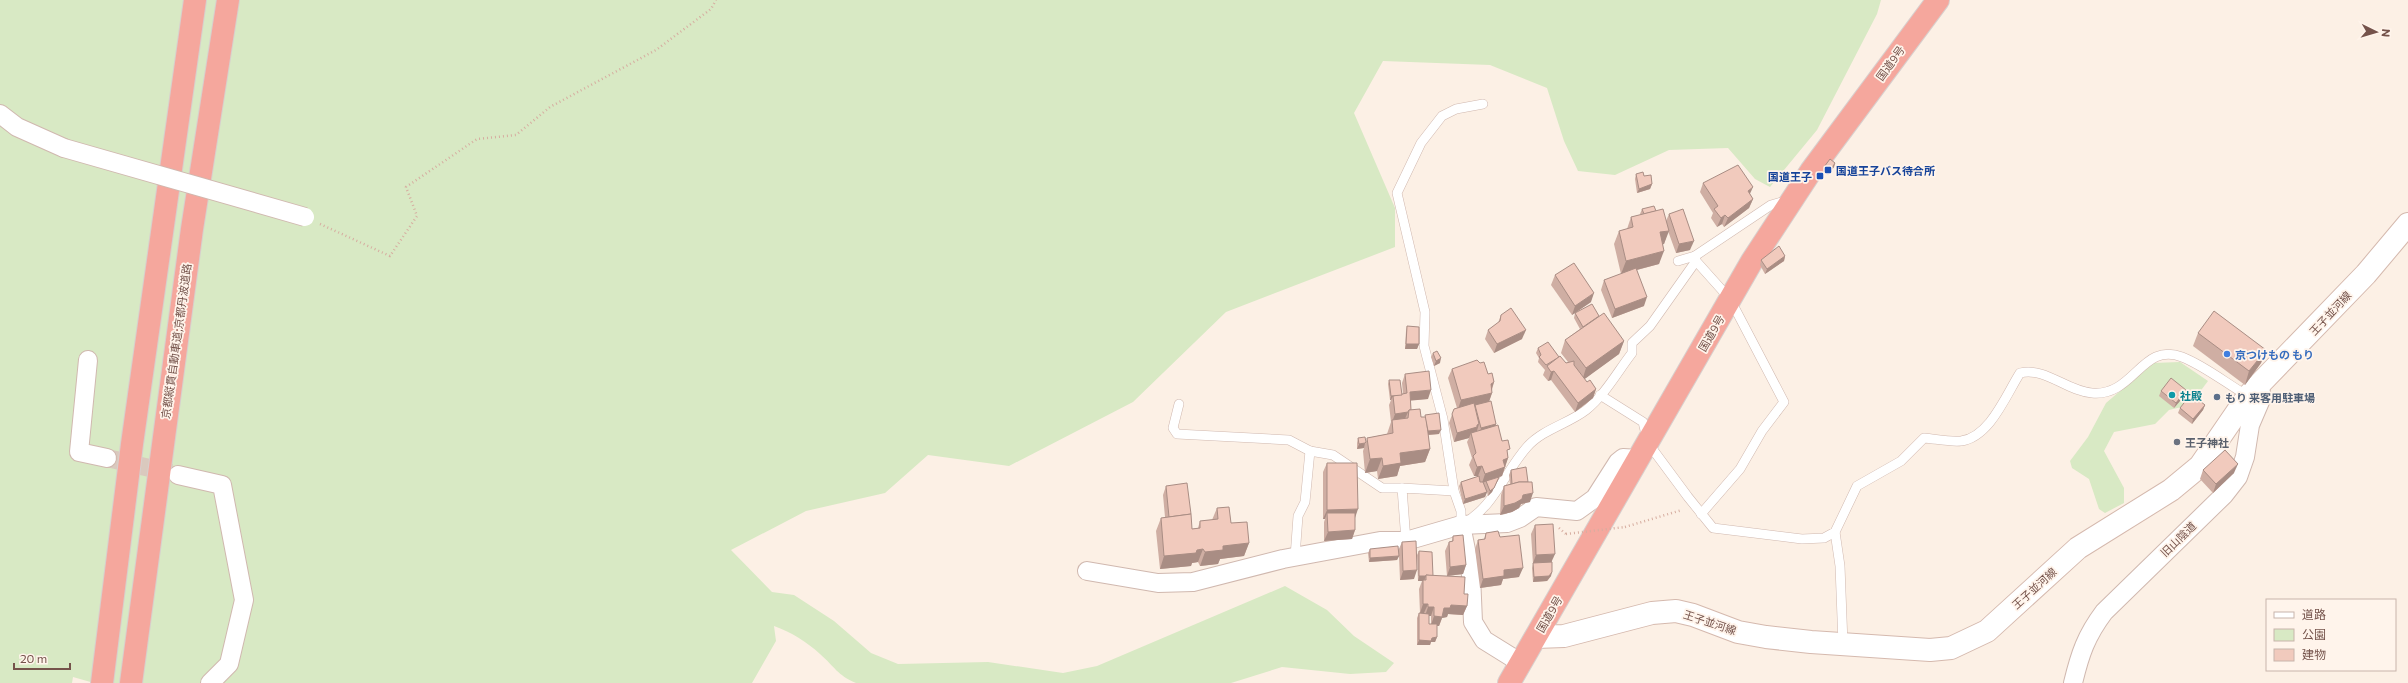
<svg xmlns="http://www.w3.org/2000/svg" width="2408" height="683" viewBox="0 0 2408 683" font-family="Commissioner,'Noto Sans JP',sans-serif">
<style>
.green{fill:#d8e9c4}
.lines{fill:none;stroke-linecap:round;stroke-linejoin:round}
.street-tunnel{stroke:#dac9be;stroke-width:18;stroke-dasharray:18 9;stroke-linecap:butt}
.lane-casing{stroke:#d0b8af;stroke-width:10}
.street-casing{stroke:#d0b8af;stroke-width:20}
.secondary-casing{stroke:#d5b9ae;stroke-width:24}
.highway-casing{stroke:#d8cfcd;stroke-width:24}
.path{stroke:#d6ada0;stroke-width:2.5;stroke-dasharray:1 3;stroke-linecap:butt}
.lane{stroke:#fff;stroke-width:9}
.street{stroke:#fff;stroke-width:18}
.secondary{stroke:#fff;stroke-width:22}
.highway{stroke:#f5a79d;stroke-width:22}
.street-bridge-casing{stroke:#d0b8af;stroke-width:20;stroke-linecap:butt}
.path-bridge{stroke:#d6ada0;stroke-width:2.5;stroke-dasharray:1 3;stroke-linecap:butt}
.street-bridge{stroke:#fff;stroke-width:18}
.wall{fill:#cfaea3;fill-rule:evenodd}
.shaded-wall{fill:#a98d84}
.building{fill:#f1cabd;stroke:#a98d84}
.transit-dot{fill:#1a4fb4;stroke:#fff4eb;stroke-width:1.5}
.shop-dot{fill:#3f7fe0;stroke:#fff4eb;stroke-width:1.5}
.culture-dot{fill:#0f9aa8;stroke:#fff4eb;stroke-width:1.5}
.service-dot{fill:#5c6f8a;stroke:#fff4eb;stroke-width:1.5}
.worship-dot{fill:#6b7280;stroke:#fff4eb;stroke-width:1.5}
.labels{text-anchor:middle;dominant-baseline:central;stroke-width:3.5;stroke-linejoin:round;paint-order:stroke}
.street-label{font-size:11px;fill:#75534b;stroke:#fff4eb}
.transit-label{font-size:11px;font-weight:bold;fill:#164399;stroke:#fff4eb;text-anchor:start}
.shop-label{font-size:11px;font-weight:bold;fill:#366cbe;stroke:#fff4eb;text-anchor:start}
.culture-label{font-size:11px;font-weight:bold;fill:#0d838f;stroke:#fff4eb;text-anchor:start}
.service-label{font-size:11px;font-weight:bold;fill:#4e5e75;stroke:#fff4eb;text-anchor:start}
.worship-label{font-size:11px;font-weight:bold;fill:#5b616d;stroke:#fff4eb;text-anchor:start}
</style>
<rect width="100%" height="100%" fill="#fcf0e5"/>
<!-- green -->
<g class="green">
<path d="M0,0H1881L1877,14L1817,130L1770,187L1755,179L1728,148L1669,150L1615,175L1578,171L1564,141L1547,88L1490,65L1383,61L1354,113L1395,208V247L1226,312L1133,402L1009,466L928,455L885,493L806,511L731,550L772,592L794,595L834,621L871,653L898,664L988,662L1063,673L1097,666L1285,586L1327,610L1354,636L1394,663L1386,672L1350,674L1282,667L1231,683H856C837,675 835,667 820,654C807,642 791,632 774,626L776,641L752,683H94L73,677L72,683H0Z"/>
<polygon points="2180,362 2208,381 2190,405 2169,410 2155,424 2114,432 2104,451 2124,488 2124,503 2105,513 2099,509 2089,479 2072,468 2070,461 2088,437 2106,403 2153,363"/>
</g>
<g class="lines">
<!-- street-tunnel -->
<polyline class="street-tunnel" points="107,458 171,473"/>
<!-- lane casing -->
<g class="lane-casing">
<g id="lane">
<path d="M1483,104L1456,109L1442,116L1421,143L1397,193L1425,312L1424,346L1443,419L1454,491L1461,511V525C1494,508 1504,473 1527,447C1543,429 1568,424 1586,410C1605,395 1618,371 1632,353V343L1650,326L1696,261"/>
<polyline points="1678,261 1695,256"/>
<path d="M1600,395L1643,422L1648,443L1688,497L1713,528L1802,539L1824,538L1835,532L1857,486L1901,461L1924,438C1936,439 1949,442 1961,441C1990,437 2006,395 2020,373C2046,367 2066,391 2092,393C2134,397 2142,341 2182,357C2205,366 2227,384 2248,396"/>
<polyline points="1179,404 1173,428 1177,434 1289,440 1310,451"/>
<polyline points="1701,514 1740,469 1762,431 1784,402 1730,299 1696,261 1695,256 1771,205 1789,200"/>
<polyline points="1835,532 1840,566 1843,644"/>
<polyline points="1406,541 1402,488 1454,491"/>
<polyline points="1295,557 1298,516 1305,502 1310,451 1333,455 1382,488 1402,488"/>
</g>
</g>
<!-- street casing -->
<g class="street-casing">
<g id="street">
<polyline points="0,114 17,127 64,148"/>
<polyline points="88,360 79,452 107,458"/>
<polyline points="178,475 222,485 244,600 229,664 210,683"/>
<polyline points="1461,525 1471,575 1473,622 1484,640 1521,663"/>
<polyline points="1087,571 1158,583 1193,582 1283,559 1380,541 1406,541 1461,525 1507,523 1520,518 1536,507 1577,511 1595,498 1618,462 1623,458 1639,459"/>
<path d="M2073,683C2080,654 2086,636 2104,612L2224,495L2238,477L2245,457L2250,425L2262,397L2259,385"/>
</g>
</g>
<!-- secondary casing -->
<g class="secondary-casing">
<polyline id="secondary" points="1536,637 1564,636 1652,613 1676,611 1693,615 1738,632 1766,637 1811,642 1930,650 1951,648 1987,631 2078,548 2171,490 2200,466 2248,396 2366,274 2408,224"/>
</g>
<!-- highway casing -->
<g class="highway-casing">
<g id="highway">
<polyline points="102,683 132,444 195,0"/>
<polyline points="131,683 192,229 228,0"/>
<polyline points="1509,683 1752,261 1811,171 1938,0"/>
</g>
</g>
<!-- path -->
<g class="path">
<polyline points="320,224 390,256 417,216 406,187 477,139 516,135 550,107 656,50 711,9 716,0"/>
<polyline points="1625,527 1682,510"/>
<polyline points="1559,528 1566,534"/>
</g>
<!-- lane -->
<use href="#lane" class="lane"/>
<!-- street -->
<use href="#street" class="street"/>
<!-- secondary -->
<use href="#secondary" class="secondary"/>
<!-- highway -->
<use href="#highway" class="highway"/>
<!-- street-bridge casing -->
<g class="street-bridge-casing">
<polyline id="street-bridge" points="64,148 305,217"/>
</g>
<!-- path-bridge -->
<polyline class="path-bridge" points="1566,534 1625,527"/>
<!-- street-bridge -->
<use href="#street-bridge" class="street-bridge"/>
</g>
<!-- wall -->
<g class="wall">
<polygon points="1835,163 1834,167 1828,175 1823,172 1824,167"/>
<polygon points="1636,174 1644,176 1652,184 1650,189 1637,193 1635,179"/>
<polygon points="1703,183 1750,194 1753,199 1749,208 1724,227 1722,224 1717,227 1711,218 1713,213 1700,192"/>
<polygon points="1642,209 1656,211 1666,221 1669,214 1690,250 1676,253 1668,231 1664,244 1663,244 1659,264 1637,270 1644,306 1612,318 1601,290 1604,280 1621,274 1614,244 1619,231 1627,229 1631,217 1641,215 1640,214"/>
<polygon points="1785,256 1784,261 1765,274 1760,265 1761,260"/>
<polygon points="1555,275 1591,302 1572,315 1551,285"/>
<polygon points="1575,313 1599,316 1624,341 1619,354 1584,379 1587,382 1596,389 1593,398 1575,412 1551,380 1548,381 1543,375 1545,370 1538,362 1539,358 1536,353 1538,348 1559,357 1566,363 1568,362 1561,353 1565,340 1580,329 1574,318"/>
<polygon points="1501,315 1522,339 1494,353 1485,339 1488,330 1498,323"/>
<polygon points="1407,326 1419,344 1417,349 1405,349 1406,331"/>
<polygon points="2198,333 2266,350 2261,363 2245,385 2193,346"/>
<polygon points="1433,353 1440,363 1434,366 1431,357"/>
<polygon points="1452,369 1488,374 1494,382 1492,390 1492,393 1489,401 1496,426 1508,455 1508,458 1502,476 1499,477 1492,492 1488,496 1487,492 1485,497 1463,504 1459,486 1461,482 1479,476 1474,476 1469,465 1472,458 1467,442 1469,438 1454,442 1449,423 1454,409 1457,408 1448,378"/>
<polygon points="1405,374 1428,399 1411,400 1411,410 1421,417 1425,417 1425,415 1439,434 1428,435 1430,449 1425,462 1400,466 1397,476 1378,479 1377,471 1365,473 1363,451 1364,448 1357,449 1357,443 1358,438 1366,442 1367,438 1387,434 1391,422 1389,405 1391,400 1390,400 1388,384 1389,380 1402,394 1403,394 1402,383"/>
<polygon points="2186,390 2185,395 2174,408 2159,396 2161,391"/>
<polygon points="2205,405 2203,410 2192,424 2178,413 2180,408"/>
<polygon points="1327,463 1355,517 1355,530 1352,539 1324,541 1324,522 1325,519 1323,519 1323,472"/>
<polygon points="1511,470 1530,502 1521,504 1519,508 1512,512 1500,515 1501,495 1504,486 1510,484 1509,475"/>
<polygon points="2203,470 2234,473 2213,493 2200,479"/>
<polygon points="1166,486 1192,529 1198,528 1200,521 1212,520 1217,508 1249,543 1244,556 1220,559 1218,564 1200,566 1198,562 1192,563 1191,566 1160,569 1156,531 1161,518 1165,517 1163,495"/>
<polygon points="1535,525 1552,562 1551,576 1547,581 1533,582 1532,568 1533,564 1531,534"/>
<polygon points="1486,533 1500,537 1519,577 1503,579 1501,585 1480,588 1475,549 1478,540 1484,539"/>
<polygon points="1453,536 1466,565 1463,574 1447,576 1445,551 1449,542 1452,541"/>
<polygon points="1402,542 1414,579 1400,580 1399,556 1397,560 1369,562 1368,553 1370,549 1398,551"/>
<path d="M1419,551L1433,576L1464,594L1467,606L1463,615L1448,614L1447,617L1442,618L1439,626H1437V637L1435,642H1431L1430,645H1417V618L1419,613H1420L1419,589L1422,581H1418L1417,555ZM1429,616H1431V624H1429Z"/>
</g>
<!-- shaded-wall -->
<g class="shaded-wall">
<polygon points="1835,163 1834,167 1828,175 1830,171"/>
<polygon points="1652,184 1650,189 1637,193 1639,189"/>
<polygon points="1753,187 1749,196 1748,191"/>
<polygon points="1753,199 1749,208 1724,227 1728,218"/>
<polygon points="1725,215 1722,224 1717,227 1721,218"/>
<polygon points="1669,231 1664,244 1655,246 1660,232"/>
<polygon points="1694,241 1690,250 1676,253 1679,244"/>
<polygon points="1664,251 1659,264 1621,274 1626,261"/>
<polygon points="1785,256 1784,261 1765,274 1767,269"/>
<polygon points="1594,293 1591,302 1572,315 1575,306"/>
<polygon points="1647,297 1644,306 1612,318 1615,309"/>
<polygon points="1526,330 1522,339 1494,353 1497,344"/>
<polygon points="1624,341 1619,354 1582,381 1586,368"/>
<polygon points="1406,344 1419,344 1417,349 1405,349"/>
<polygon points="2266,350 2261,363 2245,385 2249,371"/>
<polygon points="1441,358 1440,363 1434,366 1436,361"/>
<polygon points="1554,371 1551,380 1548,381 1551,372"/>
<polygon points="1494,382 1491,391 1491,384"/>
<polygon points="1596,389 1593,398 1575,412 1578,403"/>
<polygon points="1431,390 1428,399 1407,401 1410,392"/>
<polygon points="2186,390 2185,395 2174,408 2176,403"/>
<polygon points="1492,393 1489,402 1458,409 1461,400"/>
<polygon points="1402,395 1393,396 1391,400 1390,400 1391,396"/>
<polygon points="2205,405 2203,410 2192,424 2193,419"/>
<polygon points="1408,412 1404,421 1392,422 1395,414"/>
<polygon points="1479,424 1476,434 1471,433 1469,438 1454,442 1457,433 1477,425"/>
<polygon points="1496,424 1495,428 1480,433 1481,428"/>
<polygon points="1441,430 1439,434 1426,435 1428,431"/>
<polygon points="1365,443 1364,448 1357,449 1359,444"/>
<polygon points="1430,449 1425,462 1400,466 1397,476 1378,479 1383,466 1400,453"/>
<polygon points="1382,458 1377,471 1365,473 1370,459"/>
<polygon points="1508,458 1505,467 1503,460"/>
<polygon points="2238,464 2234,473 2213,493 2216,484"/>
<polygon points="1482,466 1478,476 1474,476 1477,467"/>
<polygon points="1505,467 1502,476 1499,477 1492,492 1488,496 1490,491 1499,477 1482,483 1485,474"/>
<polygon points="1487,492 1485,497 1463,504 1465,499"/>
<polygon points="1533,493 1530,502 1521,504 1519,508 1512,512 1500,515 1504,506 1523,495"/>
<polygon points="1358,509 1355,518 1327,513 1325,519 1323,519 1327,510"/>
<polygon points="1355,530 1352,539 1324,541 1328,532"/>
<polygon points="1249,543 1244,556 1220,559 1218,564 1200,566 1205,552 1223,546"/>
<polygon points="1203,549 1198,562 1192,563 1191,566 1160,569 1164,556 1197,550"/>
<polygon points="1555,554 1551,563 1533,563 1536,555"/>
<polygon points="1399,556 1397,560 1369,562 1370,558"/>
<polygon points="1466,565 1463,574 1447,576 1450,567"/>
<polygon points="1523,568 1519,577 1503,579 1501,585 1480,588 1483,579 1504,570"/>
<polygon points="1417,570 1414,579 1400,580 1403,571"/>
<polygon points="1552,572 1551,576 1547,581 1533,582 1534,577"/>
<polygon points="1419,576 1426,576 1424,581 1418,581"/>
<polygon points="1423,604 1428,604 1424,613 1420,613"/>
<polygon points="1451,605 1467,606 1463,615 1448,614 1447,617 1442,618 1439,626 1431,625 1434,616 1444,608"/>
<polygon points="1428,607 1434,607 1431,616 1425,616"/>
<polygon points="1437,637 1435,642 1431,642 1430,645 1417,645 1419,640"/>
</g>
<!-- building -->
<g class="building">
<polygon points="1830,159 1835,163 1830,171 1824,167"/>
<polygon points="1738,165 1753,187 1748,191 1753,199 1728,218 1725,215 1721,218 1714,209 1718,206 1703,183"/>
<polygon points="1643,172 1644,176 1651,175 1652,184 1639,189 1636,174"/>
<polygon points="1654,206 1656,211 1644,214 1642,209"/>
<polygon points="1663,209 1669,231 1660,232 1664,251 1626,261 1619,231 1633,227 1631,217"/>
<polygon points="1683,209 1694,241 1679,244 1669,214"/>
<polygon points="1779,246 1785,256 1767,269 1761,260"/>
<polygon points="1574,263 1594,293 1575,306 1555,275"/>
<polygon points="1636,268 1647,297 1615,309 1604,280"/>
<polygon points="1592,304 1599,316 1583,327 1575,313"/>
<polygon points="1511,308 1526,330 1497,344 1488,330 1500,321 1501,315"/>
<polygon points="2214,311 2266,350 2249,371 2198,333"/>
<polygon points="1604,313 1624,341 1586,368 1565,340"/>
<polygon points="1407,326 1419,327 1419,344 1406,344"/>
<polygon points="1548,342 1559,357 1546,365 1539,357 1541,355 1538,348"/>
<polygon points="1437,351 1441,358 1436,361 1433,353"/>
<polygon points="1560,356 1566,363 1574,361 1574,365 1587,382 1590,380 1596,389 1578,403 1554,371 1551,372 1547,366"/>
<polygon points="1477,360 1480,363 1484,362 1488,374 1492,373 1494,382 1491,384 1492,393 1461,400 1452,369"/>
<polygon points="1429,371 1431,390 1410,392 1411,410 1409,410 1408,412 1395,414 1393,396 1407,393 1405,374"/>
<polygon points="2171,378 2186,390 2176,403 2161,391"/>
<polygon points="1389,380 1400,380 1402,395 1391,396"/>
<polygon points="2191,394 2205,405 2193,419 2180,408"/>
<polygon points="1491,401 1496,424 1481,428 1475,405"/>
<polygon points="1474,403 1479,424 1477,425 1477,427 1457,433 1452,414 1454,409"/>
<polygon points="1420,409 1421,417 1426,417 1430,449 1400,453 1401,463 1383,466 1382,458 1370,459 1367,438 1393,433 1392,420 1408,418 1409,410"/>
<polygon points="1439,413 1441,430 1428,431 1425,415"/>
<polygon points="1498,425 1502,441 1508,440 1510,449 1507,450 1508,458 1503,460 1505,467 1485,474 1482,466 1477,467 1473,456 1476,453 1471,433"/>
<polygon points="1365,437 1366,442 1365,443 1359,444 1358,438"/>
<polygon points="2225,450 2238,464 2216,484 2203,470"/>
<polygon points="1327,463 1357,463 1358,509 1327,510"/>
<polygon points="1526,467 1528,482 1519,482 1512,484 1511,470"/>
<polygon points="1479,476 1480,482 1483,482 1487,492 1465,499 1461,482"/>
<polygon points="1499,477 1494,488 1490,491 1486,481"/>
<polygon points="1519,482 1532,482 1533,493 1523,495 1522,499 1515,503 1504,506 1504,486"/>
<polygon points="1187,483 1191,514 1169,517 1166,486"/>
<polygon points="1229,507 1231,523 1247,522 1249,543 1223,546 1223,550 1205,552 1203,549 1197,550 1196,553 1164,556 1161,518 1191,514 1192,529 1200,528 1200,521 1218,519 1217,508"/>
<polygon points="1327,513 1355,513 1355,530 1328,532"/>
<polygon points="1553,524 1555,554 1536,555 1535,525"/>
<polygon points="1498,531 1500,537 1519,535 1523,568 1504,570 1504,576 1483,579 1478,540 1485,539 1486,533"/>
<polygon points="1463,535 1466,565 1450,567 1449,542 1453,541 1453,536"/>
<polygon points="1416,541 1417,570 1403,571 1402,542"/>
<polygon points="1398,546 1399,556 1370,558 1370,549"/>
<polygon points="1419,551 1432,552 1433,576 1426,575 1426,576 1419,576"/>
<polygon points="1552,562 1552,572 1549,576 1534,577 1533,563"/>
<polygon points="1426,575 1465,577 1464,594 1468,594 1467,606 1451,605 1450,608 1444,608 1442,617 1434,616 1434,607 1428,607 1428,604 1423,604 1423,580 1426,580"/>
<polygon points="1419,613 1429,614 1429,624 1437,624 1437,637 1432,638 1431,641 1419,640"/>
</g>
<!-- markers -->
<g class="transit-dot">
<rect x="1824" y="166" width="8" height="8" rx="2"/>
<rect x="1816" y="172" width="8" height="8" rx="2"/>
</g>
<circle class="shop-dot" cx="2227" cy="354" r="4"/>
<circle class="culture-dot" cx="2172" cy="395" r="4"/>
<circle class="service-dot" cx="2217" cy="397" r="4"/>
<circle class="worship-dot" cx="2177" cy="442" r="4"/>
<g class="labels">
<!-- street labels -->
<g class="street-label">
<text transform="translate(1890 63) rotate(-54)">国道9号</text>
<text transform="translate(2330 313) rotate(-47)">王子並河線</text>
<text transform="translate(1711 333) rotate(-60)">国道9号</text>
<text transform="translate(176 341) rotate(-82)">京都縦貫自動車道;京都丹波道路</text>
<text transform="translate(2178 539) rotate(-44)">旧山陰道</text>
<text transform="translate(2034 588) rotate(-42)">王子並河線</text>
<text transform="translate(1549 614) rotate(-60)">国道9号</text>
<text transform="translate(1710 622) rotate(18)">王子並河線</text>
</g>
<!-- transit labels -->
<g class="transit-label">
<text x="1836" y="170">国道王子バス待合所</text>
<text x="1812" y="176" text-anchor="end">国道王子</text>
</g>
<!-- shop labels -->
<g class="shop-label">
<text x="2235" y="354">京つけもの もり</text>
</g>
<!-- culture labels -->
<g class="culture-label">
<text x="2180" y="395">社殿</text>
</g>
<!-- service labels -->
<g class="service-label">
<text x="2225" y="397">もり 来客用駐車場</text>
</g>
<!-- worship labels -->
<g class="worship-label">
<text x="2185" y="442">王子神社</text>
</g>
</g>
<!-- legend -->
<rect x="2266" y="599" width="130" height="72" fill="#fff4eb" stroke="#c8b4ab"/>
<rect x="2274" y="612" width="20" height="6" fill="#ffffff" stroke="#c8b4ab"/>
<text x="2302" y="619" font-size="12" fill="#75534b">道路</text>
<rect x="2274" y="629" width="20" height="12" fill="#d8e9c4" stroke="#c8b4ab"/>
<text x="2302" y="639" font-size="12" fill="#75534b">公園</text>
<rect x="2274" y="649" width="20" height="12" fill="#f1cabd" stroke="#c8b4ab"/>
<text x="2302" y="659" font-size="12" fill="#75534b">建物</text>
<!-- north arrow -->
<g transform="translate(2376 32) rotate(95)" stroke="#fff4eb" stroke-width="3" paint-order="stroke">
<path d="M0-3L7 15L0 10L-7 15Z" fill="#75534b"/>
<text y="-6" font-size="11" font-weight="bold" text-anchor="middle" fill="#75534b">N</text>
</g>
<!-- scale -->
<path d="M14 663v6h56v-6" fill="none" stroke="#75534b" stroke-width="2"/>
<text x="20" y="663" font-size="12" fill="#75534b" stroke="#fff4eb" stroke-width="3" paint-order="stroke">20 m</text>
</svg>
